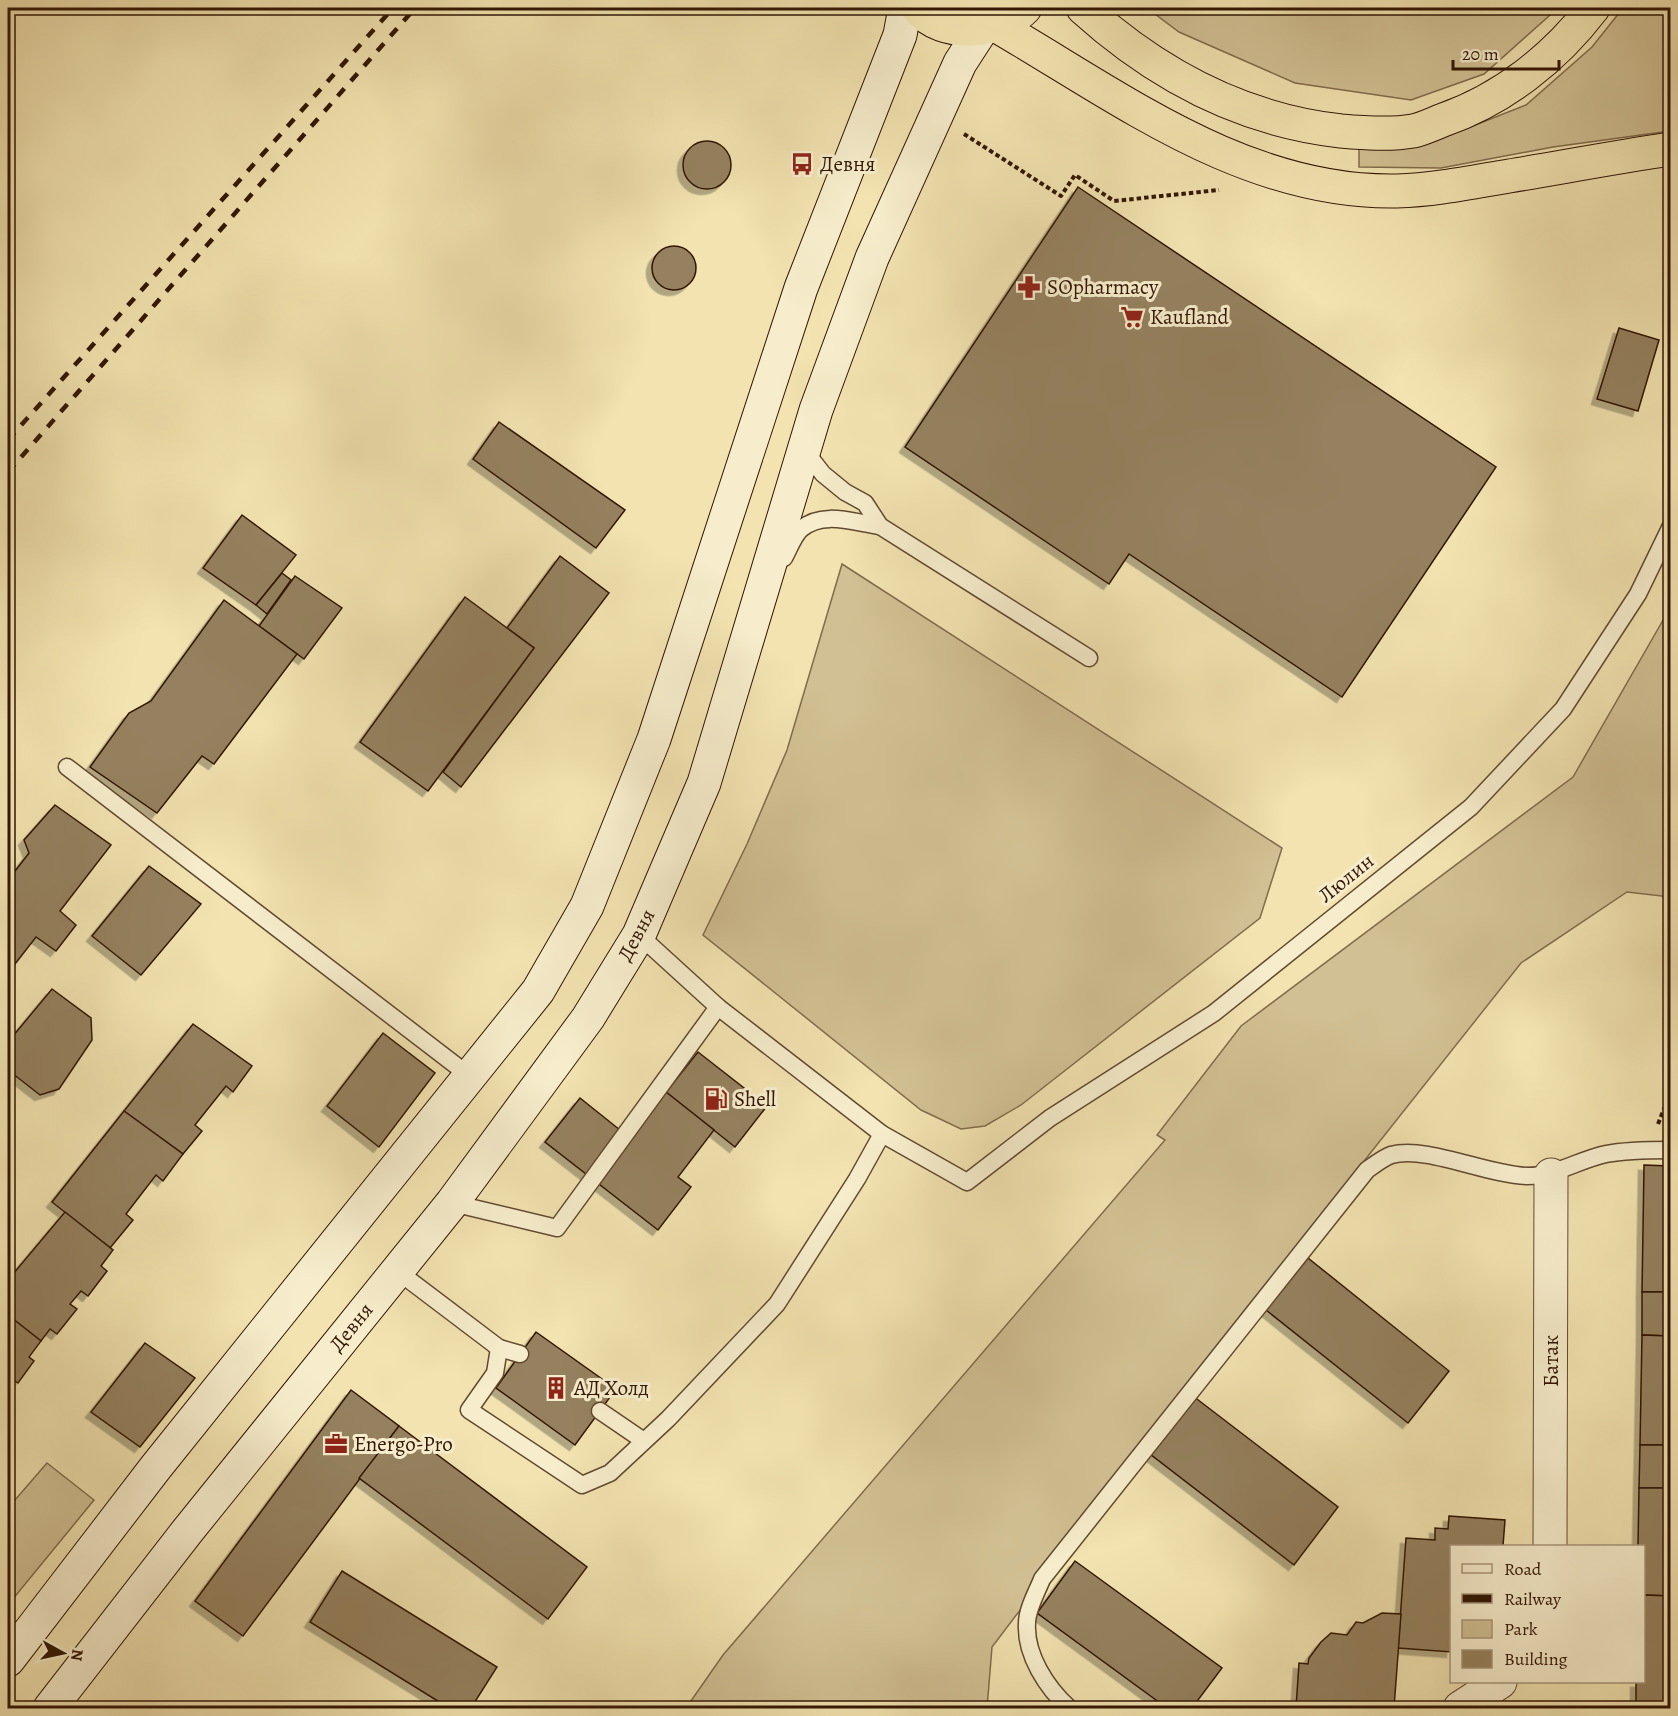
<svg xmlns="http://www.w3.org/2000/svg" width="1678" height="1716" viewBox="0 0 1678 1716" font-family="Alegreya,serif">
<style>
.green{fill:#d1c093;stroke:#816c4c;stroke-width:1.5}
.building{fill:#95815e;stroke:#311705;stroke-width:1.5;filter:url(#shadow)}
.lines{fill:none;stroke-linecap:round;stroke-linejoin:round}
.lane-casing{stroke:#614a30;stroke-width:19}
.street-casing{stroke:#614a30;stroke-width:35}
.secondary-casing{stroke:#311705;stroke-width:35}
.highway-casing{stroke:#311705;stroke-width:35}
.path{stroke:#311705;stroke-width:4;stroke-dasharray:4.5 3;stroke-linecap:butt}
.lane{stroke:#f7edcc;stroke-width:16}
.street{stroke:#f7edcc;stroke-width:33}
.secondary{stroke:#f7edcc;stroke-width:33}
.highway{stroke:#f2e3b0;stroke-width:33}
.rail{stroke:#311705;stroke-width:4.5;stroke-dasharray:10 10;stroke-linecap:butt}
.labels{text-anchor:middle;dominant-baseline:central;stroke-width:6;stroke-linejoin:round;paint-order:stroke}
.poi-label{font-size:21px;fill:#311705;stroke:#f7edcc;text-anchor:start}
.street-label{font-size:21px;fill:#311705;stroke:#f7edcc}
</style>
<defs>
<filter id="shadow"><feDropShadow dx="-5.5" dy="5.5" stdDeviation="0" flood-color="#0004"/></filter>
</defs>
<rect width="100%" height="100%" fill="#f2e3b0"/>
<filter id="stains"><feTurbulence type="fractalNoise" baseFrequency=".00333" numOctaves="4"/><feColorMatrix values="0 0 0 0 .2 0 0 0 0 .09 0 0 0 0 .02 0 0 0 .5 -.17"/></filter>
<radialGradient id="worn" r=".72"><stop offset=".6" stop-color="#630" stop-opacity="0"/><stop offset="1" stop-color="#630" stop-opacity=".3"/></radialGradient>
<!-- green -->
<g class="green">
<polygon points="1147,8 1558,8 1484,74 1411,100 1295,83 1179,32"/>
<polygon points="1623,8 1670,8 1670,131 1553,147 1441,168 1359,167 1359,149 1430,143 1526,105 1592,47"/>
<polygon points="842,564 1282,848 1260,918 1021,1105 985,1126 961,1129 921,1110 703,935 747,844 787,750"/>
<polygon points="1670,608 1670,897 1627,892 1521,963 1311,1228 992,1647 987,1708 686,1708 723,1655 1165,1140 1157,1135 1241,1026 1573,777"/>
<polygon points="47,1463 94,1500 8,1605 8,1508"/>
</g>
<!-- building -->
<g class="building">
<circle cx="707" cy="165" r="24"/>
<polygon points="1078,187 1496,467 1342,697 1129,554 1109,584 905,447"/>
<circle cx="674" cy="268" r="22"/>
<polygon points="1619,328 1659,340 1638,411 1597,399"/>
<polygon points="499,422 625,510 596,548 473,459"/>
<polygon points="242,515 296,555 256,605 203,568"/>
<polygon points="560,556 609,593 461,787 443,772 534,648 507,628"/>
<polygon points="282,573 291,580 267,614 256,605"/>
<polygon points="295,576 342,608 304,659 259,626"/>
<polygon points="465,597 534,648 428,791 360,742"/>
<polygon points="224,600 297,654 214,764 202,756 157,813 90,767 129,713 151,701"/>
<polygon points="55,805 111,845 60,911 76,925 56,951 36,937 8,973 8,880 29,853 24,840"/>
<polygon points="149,866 201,904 141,975 92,936"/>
<polygon points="52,989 91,1018 92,1040 59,1089 40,1095 8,1070 8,1042"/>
<polygon points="193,1024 252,1066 233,1092 226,1086 195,1125 202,1131 183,1154 124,1111"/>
<polygon points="383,1033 435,1073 379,1147 327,1106"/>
<polygon points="698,1052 767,1106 735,1147 666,1092"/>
<polygon points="666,1092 714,1130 678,1177 691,1187 658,1230 545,1142 580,1098 630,1138"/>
<polygon points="124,1111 183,1154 163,1181 156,1175 126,1214 133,1220 110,1248 52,1202"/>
<polygon points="1644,1165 1670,1166 1670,1292 1642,1292"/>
<polygon points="65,1212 113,1250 101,1266 107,1271 88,1296 81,1291 70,1304 77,1309 57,1334 50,1329 41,1341 8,1315 8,1280"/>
<polygon points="1308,1258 1449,1371 1408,1423 1266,1310"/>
<polygon points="1642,1292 1670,1292 1670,1336 1642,1335"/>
<polygon points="8,1315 41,1341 29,1357 34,1361 18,1383 12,1379 8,1384"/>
<polygon points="536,1332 616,1389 575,1445 496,1388"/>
<polygon points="1642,1335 1670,1336 1670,1445 1640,1445"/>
<polygon points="145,1343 195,1378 140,1447 91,1412"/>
<polygon points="351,1390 399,1426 243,1636 195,1601"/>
<polygon points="1193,1396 1338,1507 1294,1565 1150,1454"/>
<polygon points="399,1426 587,1567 548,1619 359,1478"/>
<polygon points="1640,1445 1670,1445 1670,1488 1639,1488"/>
<polygon points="1639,1488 1670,1488 1670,1596 1644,1595 1644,1546 1638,1546"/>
<polygon points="1449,1516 1505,1520 1503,1546 1452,1546 1452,1652 1398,1648 1406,1538 1435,1540 1435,1528 1448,1529"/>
<polygon points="1075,1561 1222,1668 1192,1708 1167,1708 1037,1613"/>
<polygon points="342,1571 497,1667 471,1708 449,1708 310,1622"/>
<polygon points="1644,1595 1670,1596 1670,1708 1636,1708 1636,1682 1644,1682"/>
<polygon points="1382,1613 1401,1614 1394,1708 1296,1708 1299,1663 1308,1664 1309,1658 1321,1642 1331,1633 1347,1635 1356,1622 1363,1623"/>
</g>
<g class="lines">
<!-- lane casing -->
<g class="lane-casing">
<g id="lane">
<polyline points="805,451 823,474 845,492 865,503 880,526 1089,658"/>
<path d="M784,558C789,549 794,535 801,529C823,510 855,523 880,526"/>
<polyline points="67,767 471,1077"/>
<polyline points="718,1007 882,1134 967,1182 1050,1118 1214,1013 1471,807 1563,709 1638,594 1670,528"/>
<polyline points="452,1203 557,1228 718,1007 639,935"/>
<polyline points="396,1270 499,1348 520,1354"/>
<polyline points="499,1348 495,1373 469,1410 582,1485 610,1473 668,1419 777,1304 857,1179 882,1134"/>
<polyline points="600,1411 644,1441"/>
<path d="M1069,1708C1047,1688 1025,1655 1027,1623C1027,1609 1037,1592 1042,1579L1367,1170C1374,1165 1383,1158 1391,1155C1426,1145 1487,1175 1527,1176C1556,1176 1578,1160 1606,1154C1627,1150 1649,1150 1670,1150"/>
</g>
</g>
<!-- street casing -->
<g class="street-casing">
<g id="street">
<polyline points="1550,1546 1551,1175"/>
<polyline points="1460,1708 1500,1682"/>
</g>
</g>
<!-- secondary casing -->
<g class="secondary-casing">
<g id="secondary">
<polyline points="8,1660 156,1467 538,991 587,906 654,739 801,288 900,35 905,8"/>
<polyline points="50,1708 189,1529 452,1203 588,1018 639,935 704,783 816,410 872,258 960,63 982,29"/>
</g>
</g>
<!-- highway casing -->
<g class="highway-casing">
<g id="highway">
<path d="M918,8C942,39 1001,33 1025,8"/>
<path d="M1083,8C1156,74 1242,120 1341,131C1364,133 1390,135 1413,131C1423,129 1433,124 1443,120C1503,99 1555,58 1593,8"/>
<path d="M997,26C1121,98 1246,194 1397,191C1435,190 1473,182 1509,176C1563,167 1617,157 1670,149"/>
</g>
</g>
<!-- path -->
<g class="path">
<polyline points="964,134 1061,196 1075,175 1114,201 1219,190"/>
<polyline points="1658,1124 1670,1094"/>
</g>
<!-- lane -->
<use href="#lane" class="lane"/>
<!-- street -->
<use href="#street" class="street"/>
<!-- secondary -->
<use href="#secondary" class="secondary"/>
<!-- highway -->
<use href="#highway" class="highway"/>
<!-- rail -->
<g class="rail">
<polyline points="8,440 393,8"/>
<polyline points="8,472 415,8"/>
</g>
</g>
<!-- icons -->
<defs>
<g id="bus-bare" transform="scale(1.8)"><path d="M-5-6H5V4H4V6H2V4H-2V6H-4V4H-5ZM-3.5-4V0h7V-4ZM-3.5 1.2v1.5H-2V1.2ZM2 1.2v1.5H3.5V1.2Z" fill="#8f2418" stroke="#f7edcc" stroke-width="2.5" paint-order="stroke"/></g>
<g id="pharmacy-bare" transform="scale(1.8)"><path d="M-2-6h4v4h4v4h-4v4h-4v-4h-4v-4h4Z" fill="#8f2418" stroke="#f7edcc" stroke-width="2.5" paint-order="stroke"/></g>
<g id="supermarket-bare" transform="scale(1.8)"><path d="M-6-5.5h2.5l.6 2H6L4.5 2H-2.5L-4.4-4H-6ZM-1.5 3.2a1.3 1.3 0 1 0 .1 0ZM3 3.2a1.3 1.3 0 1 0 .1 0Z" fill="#8f2418" stroke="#f7edcc" stroke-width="2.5" paint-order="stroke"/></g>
<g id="fuel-bare" transform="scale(1.8)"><path d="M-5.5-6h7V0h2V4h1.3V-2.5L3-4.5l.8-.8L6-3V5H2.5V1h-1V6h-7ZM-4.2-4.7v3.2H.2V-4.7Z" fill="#8f2418" stroke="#f7edcc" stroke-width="2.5" paint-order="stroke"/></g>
<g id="building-bare" transform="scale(1.8)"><path d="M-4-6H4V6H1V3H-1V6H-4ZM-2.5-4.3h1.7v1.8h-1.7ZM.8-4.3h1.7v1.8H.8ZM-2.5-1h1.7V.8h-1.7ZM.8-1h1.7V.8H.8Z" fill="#8f2418" stroke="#f7edcc" stroke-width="2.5" paint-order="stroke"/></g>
<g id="office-bare" transform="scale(1.8)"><path d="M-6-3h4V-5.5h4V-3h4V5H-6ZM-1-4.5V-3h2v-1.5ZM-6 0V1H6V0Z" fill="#8f2418" stroke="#f7edcc" stroke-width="2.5" paint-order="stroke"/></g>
</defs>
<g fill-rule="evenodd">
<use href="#bus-bare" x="802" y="164"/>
<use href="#pharmacy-bare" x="1029" y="287"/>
<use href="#supermarket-bare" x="1132" y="317"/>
<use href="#fuel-bare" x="716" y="1099"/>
<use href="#building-bare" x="556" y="1388"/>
<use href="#office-bare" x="336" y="1444"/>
</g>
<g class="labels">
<!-- poi labels -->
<g class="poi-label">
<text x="820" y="164">Девня</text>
<text x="1047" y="287">SOpharmacy</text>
<text x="1150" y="317">Kaufland</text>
<text x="734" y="1099">Shell</text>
<text x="574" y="1388">АД Холд</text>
<text x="354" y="1444">Energo-Pro</text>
</g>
<!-- street labels -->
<g class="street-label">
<text transform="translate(1346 878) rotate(-39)">Люлин</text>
<text transform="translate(636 935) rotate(-62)">Девня</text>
<text transform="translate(351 1327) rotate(-51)">Девня</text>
<text transform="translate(1551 1361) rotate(-90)">Батак</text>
</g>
</g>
<!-- margin -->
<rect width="1678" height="1716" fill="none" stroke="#f2e3b0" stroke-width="30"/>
<rect x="9" y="9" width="1660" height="1698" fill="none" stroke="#311705" stroke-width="3"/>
<rect x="15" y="15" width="1648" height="1686" fill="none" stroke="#311705" stroke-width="1.5"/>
<!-- legend -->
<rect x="1450" y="1545" width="195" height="138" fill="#f7edcc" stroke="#a8977c" stroke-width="1.5"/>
<rect x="1462" y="1564" width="30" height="9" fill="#f7edcc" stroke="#a8977c" stroke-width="1.5"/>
<text x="1504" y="1575" font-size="18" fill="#311705">Road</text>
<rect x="1462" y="1594" width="30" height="9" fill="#311705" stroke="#a8977c" stroke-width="1.5"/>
<text x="1504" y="1605" font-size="18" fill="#311705">Railway</text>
<rect x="1462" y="1620" width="30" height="18" fill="#d1c093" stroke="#a8977c" stroke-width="1.5"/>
<text x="1504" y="1635" font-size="18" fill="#311705">Park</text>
<rect x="1462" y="1650" width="30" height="18" fill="#95815e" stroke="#a8977c" stroke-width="1.5"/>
<text x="1504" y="1665" font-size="18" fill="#311705">Building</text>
<!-- north arrow -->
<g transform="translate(63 1653) rotate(98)" stroke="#f7edcc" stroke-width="4.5" paint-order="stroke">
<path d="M0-4.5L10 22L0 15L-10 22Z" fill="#311705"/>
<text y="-9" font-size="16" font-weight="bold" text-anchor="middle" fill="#311705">N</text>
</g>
<!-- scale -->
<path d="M1453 60v9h106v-9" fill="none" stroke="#311705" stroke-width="3"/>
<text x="1462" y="60" font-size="18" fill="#311705" stroke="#f7edcc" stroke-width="4.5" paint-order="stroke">20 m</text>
<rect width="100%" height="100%" filter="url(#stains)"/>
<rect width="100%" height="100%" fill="url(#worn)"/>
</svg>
